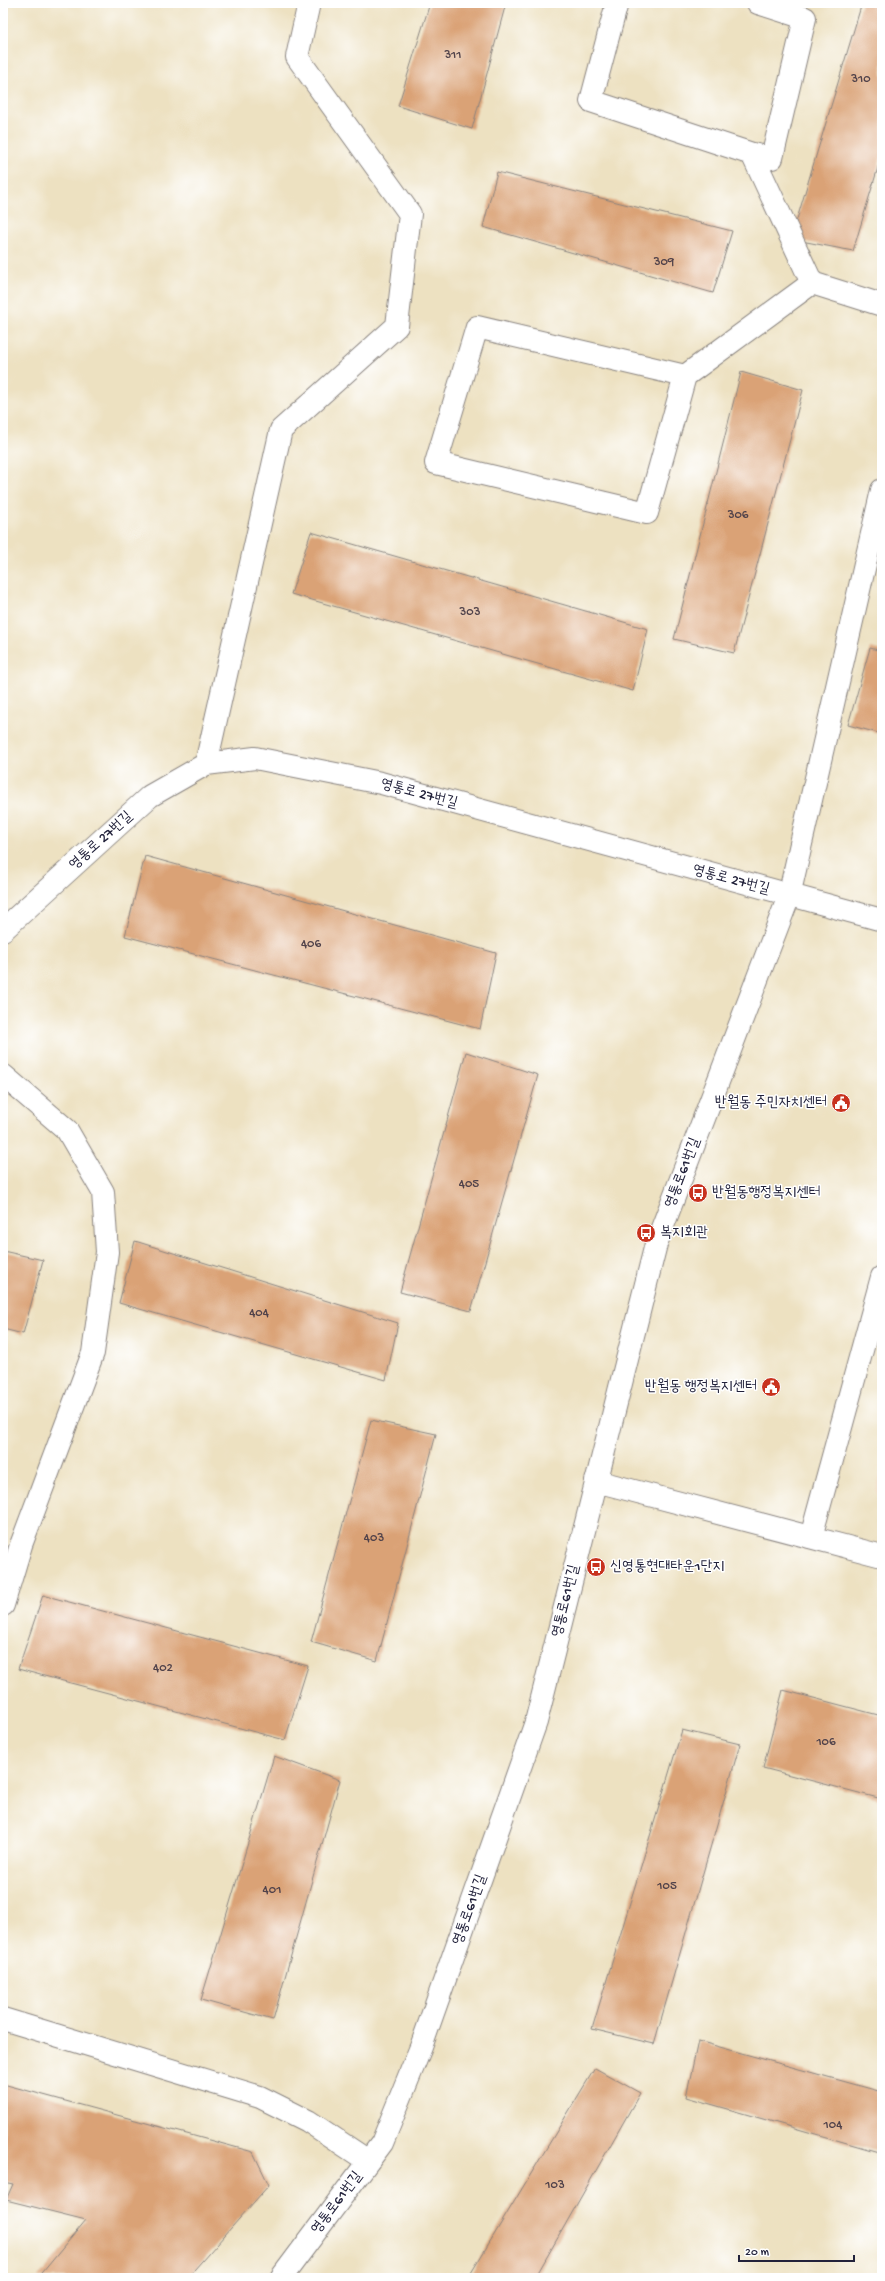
<svg xmlns="http://www.w3.org/2000/svg" width="885" height="2281" viewBox="0 0 885 2281" font-family="'Gochi Hand','Poor Story',sans-serif">
<style>
.built{fill:#eed6bb}
.building{fill:#daa276}
.lines{fill:none;stroke-linecap:round;stroke-linejoin:round}
.service-casing{stroke:#88827e;stroke-width:24}
.minor-casing{stroke:#88827e;stroke-width:24}
.tertiary-casing{stroke:#88827e;stroke-width:24}
.service{stroke:#fff;stroke-width:22}
.minor{stroke:#fff;stroke-width:22}
.tertiary{stroke:#fff;stroke-width:22}
.labels{text-anchor:middle;dominant-baseline:central;stroke-width:3;stroke-linejoin:round;paint-order:stroke}
.number-label{font-size:13px;fill:#50424a}
.street-label{font-size:15px;fill:#22223b;stroke:#fff}
.poi-label{font-size:15px;fill:#22223b;stroke:#fff;text-anchor:start}
</style>
<rect width="100%" height="100%" fill="#fff"/>
<filter id="ink" filterUnits="userSpaceOnUse"><feTurbulence type="fractalNoise" baseFrequency=".025" numOctaves="2"/><feDisplacementMap in="SourceGraphic" scale="8" xChannelSelector="R" yChannelSelector="G"/><feConvolveMatrix kernelMatrix="1 2 1 2 8 2 1 2 1" color-interpolation-filters="sRGB"/></filter>
<filter id="wash" filterUnits="userSpaceOnUse"><feTurbulence type="fractalNoise" baseFrequency=".012" numOctaves="4" result="noise"/><feDisplacementMap in="SourceGraphic" scale="16" xChannelSelector="R" yChannelSelector="G"/><feGaussianBlur stdDeviation="0.9" result="paint"/><feColorMatrix in="noise" values="0 0 0 0 0 0 0 0 0 0 0 0 0 0 0 0 0 1.4 0 .05"/><feComposite in="paint" operator="in"/></filter>
<g filter="url(#wash)">
<rect width="100%" height="100%" fill="#ede1c1"/>
<!-- built -->
<polygon class="built" points="882,1467 882,1500 876,1490"/>
<g id="blocks">
<!-- building -->
<g class="building">
<polygon points="430,3 506,3 472,129 398,106"/>
<polygon points="862,3 882,3 882,154 853,251 791,239"/>
<polygon points="497,172 732,231 713,293 483,227"/>
<polygon points="741,372 803,390 734,653 674,639"/>
<polygon points="311,532 648,629 633,691 291,594"/>
<polygon points="870,648 882,651 882,734 848,725"/>
<polygon points="145,856 496,953 480,1029 125,936"/>
<polygon points="466,1052 538,1075 471,1311 400,1292"/>
<polygon points="135,1241 398,1323 386,1380 119,1303"/>
<polygon points="3,1251 43,1260 23,1334 3,1329"/>
<polygon points="371,1420 436,1434 377,1661 311,1642"/>
<polygon points="43,1595 308,1666 285,1740 18,1669"/>
<polygon points="783,1690 882,1716 882,1799 763,1768"/>
<polygon points="682,1730 740,1744 654,2044 592,2029"/>
<polygon points="274,1756 340,1780 273,2020 201,2000"/>
<polygon points="698,2041 882,2092 882,2153 686,2097"/>
<polygon points="595,2068 640,2093 535,2278 468,2278"/>
<polygon points="3,2084 253,2152 269,2185 187,2278 38,2278 86,2220 6,2200 13,2184 3,2182"/>
</g>
</g>
</g>
<g filter="url(#ink)">
<use href="#blocks" fill-opacity="0" stroke="#88827e" stroke-width="1"/>
<g class="lines">
<!-- service casing -->
<g class="service-casing">
<g id="service">
<polyline points="617,3 591,101 752,154 772,158 805,18 758,3"/>
<polyline points="752,154 812,283 882,305"/>
<polyline points="685,376 477,327 436,463 647,513 685,376 812,283"/>
<polyline points="789,896 882,490"/>
<polyline points="3,1075 67,1130 103,1192 107,1252 93,1353 21,1545 3,1605"/>
</g>
</g>
<!-- minor casing -->
<g class="minor-casing">
<g id="minor">
<polyline points="206,764 281,430 397,326 410,214 297,57 309,3"/>
<polyline points="3,930 150,796 206,764 255,758 381,783 882,920"/>
<polyline points="596,1481 882,1556"/>
<polyline points="811,1537 882,1277"/>
<polyline points="3,2019 260,2097 308,2121 368,2161"/>
</g>
</g>
<!-- tertiary casing -->
<g class="tertiary-casing">
<polyline id="tertiary" points="281,2278 382,2143 421,2047 536,1722 656,1244 789,896"/>
</g>
<!-- service -->
<use href="#service" class="service"/>
<!-- minor -->
<use href="#minor" class="minor"/>
<!-- tertiary -->
<use href="#tertiary" class="tertiary"/>
</g>
</g>
<!-- icons -->
<defs>
<g id="civic-disc" transform="scale(1)"><circle r="9.5" fill="#c8321e" stroke="#fff"/><path d="M-.6-6.5H3V-4.5H.6V-3L4-1V1h2V6H-6V1h2V-1L-.6-3ZM-1.2 2.5V6h2.4V2.5Z" fill="#fff"/></g>
<g id="bus-disc" transform="scale(1)"><circle r="9.5" fill="#c8321e" stroke="#fff"/><path d="M-5-6H5V4H4V6H2V4H-2V6H-4V4H-5ZM-3.5-4V0h7V-4ZM-3.5 1.2v1.5H-2V1.2ZM2 1.2v1.5H3.5V1.2Z" fill="#fff"/></g>
</defs>
<g fill-rule="evenodd">
<use href="#civic-disc" x="841" y="1103"/>
<use href="#bus-disc" x="698" y="1193"/>
<use href="#bus-disc" x="646" y="1233"/>
<use href="#civic-disc" x="771" y="1387"/>
<use href="#bus-disc" x="596" y="1567"/>
</g>
<g class="labels">
<!-- number labels -->
<g class="number-label">
<text x="453" y="55">311</text>
<text x="861" y="79">310</text>
<text x="664" y="262">309</text>
<text x="738" y="515">306</text>
<text x="470" y="612">303</text>
<text x="311" y="944">406</text>
<text x="469" y="1184">405</text>
<text x="259" y="1313">404</text>
<text x="374" y="1538">403</text>
<text x="163" y="1668">402</text>
<text x="826" y="1742">106</text>
<text x="667" y="1886">105</text>
<text x="272" y="1890">401</text>
<text x="833" y="2125">104</text>
<text x="555" y="2185">103</text>
</g>
<!-- street labels -->
<g class="street-label">
<text transform="translate(419 794) rotate(15)">영통로 27번길</text>
<text transform="translate(101 841) rotate(-42)">영통로 27번길</text>
<text transform="translate(731 880) rotate(15)">영통로 27번길</text>
<text transform="translate(683 1173) rotate(-69)">영통로61번길</text>
<text transform="translate(566 1601) rotate(-76)">영통로61번길</text>
<text transform="translate(470 1910) rotate(-70)">영통로61번길</text>
<text transform="translate(337 2203) rotate(-53)">영통로61번길</text>
</g>
<!-- poi labels -->
<g class="poi-label">
<text x="827" y="1103" text-anchor="end">반월동 주민자치센터</text>
<text x="712" y="1193">반월동행정복지센터</text>
<text x="660" y="1233">복지회관</text>
<text x="757" y="1387" text-anchor="end">반월동 행정복지센터</text>
<text x="610" y="1567">신영통현대타운1단지</text>
</g>
</g>
<!-- margin -->
<rect width="885" height="2281" fill="none" stroke="#fff" stroke-width="16"/>
<!-- scale -->
<path d="M739 2255v6h115v-6" fill="none" stroke="#22223b" stroke-width="2"/>
<text x="745" y="2255" font-size="12" fill="#22223b" stroke="#ffffff" stroke-width="3" paint-order="stroke">20 m</text>
</svg>
